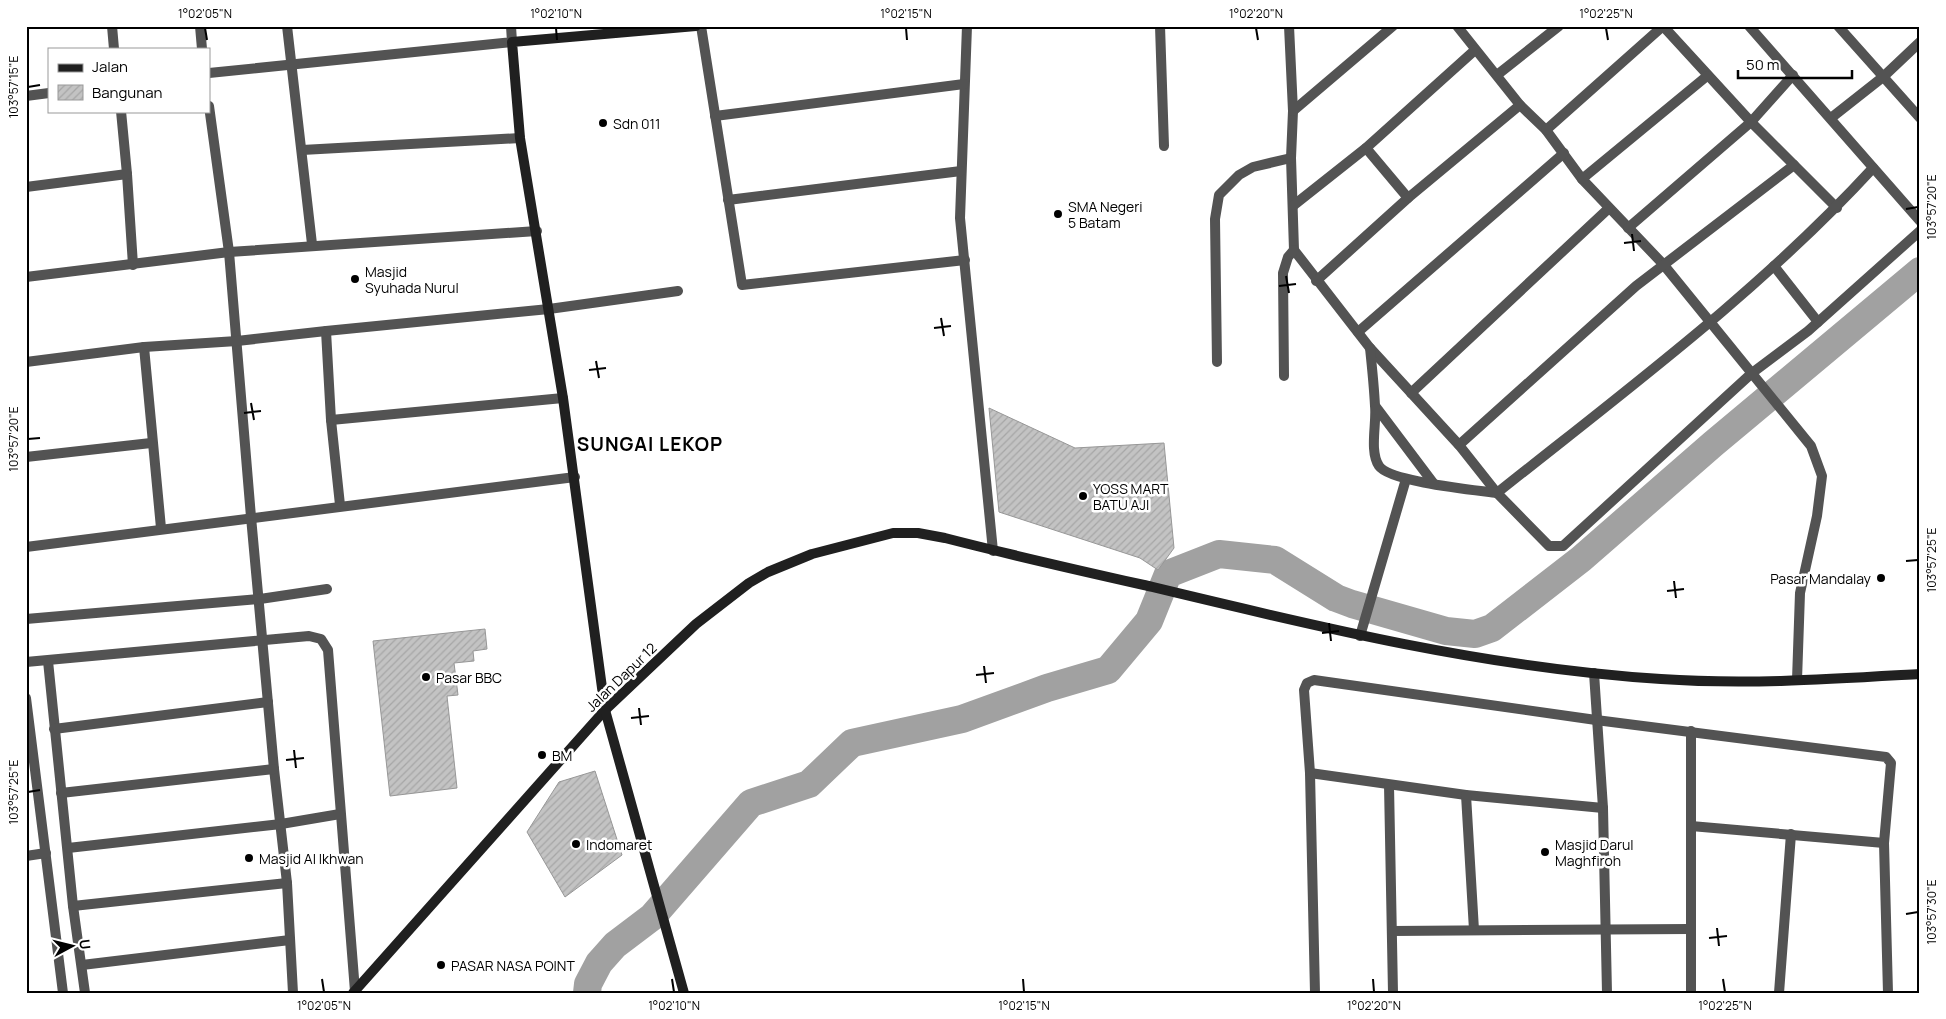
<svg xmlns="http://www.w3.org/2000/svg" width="1946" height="1019" viewBox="0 0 1946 1019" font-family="Manrope,sans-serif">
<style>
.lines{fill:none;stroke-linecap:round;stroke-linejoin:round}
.river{stroke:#a1a1a1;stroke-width:28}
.building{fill:url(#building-hatch);stroke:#979797}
.street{stroke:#535353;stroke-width:10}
.secondary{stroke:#202020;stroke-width:10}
.ticks{fill:none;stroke:#000;stroke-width:2}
.poi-dot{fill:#000;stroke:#fff;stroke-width:2}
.labels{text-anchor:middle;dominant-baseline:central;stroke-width:5;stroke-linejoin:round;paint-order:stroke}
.poi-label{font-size:14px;fill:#000;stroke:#fff;text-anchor:start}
.street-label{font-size:14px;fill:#000;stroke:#fff}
.district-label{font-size:19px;font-weight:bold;letter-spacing:1px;fill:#000;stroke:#fff}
.neatline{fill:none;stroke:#000;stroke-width:2}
.ticks-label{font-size:12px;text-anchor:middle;fill:#000}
</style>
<defs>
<pattern id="building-hatch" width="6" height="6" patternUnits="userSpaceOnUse" patternTransform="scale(1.25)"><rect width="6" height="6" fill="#c3c3c3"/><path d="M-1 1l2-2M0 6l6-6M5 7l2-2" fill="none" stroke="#a6a6a6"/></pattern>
</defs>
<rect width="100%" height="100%" fill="#fff"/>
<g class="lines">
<!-- river -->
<polyline class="river" points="587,993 588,984 599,963 615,945 652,917 751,803 809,784 852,743 962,719 1047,688 1108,670 1149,621 1168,574 1219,554 1275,560 1336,598 1352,604 1446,631 1475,634 1492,628 1581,559 1713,444 1920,271"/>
</g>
<!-- building -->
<g class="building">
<polygon points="989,408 1075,448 1164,443 1174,548 1158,570 1140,558 999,512"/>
<polygon points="485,629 487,649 473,651 474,661 454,663 458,695 447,696 457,788 390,796 373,641"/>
<polygon points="595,771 622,855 565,897 527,832 559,782"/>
</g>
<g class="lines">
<!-- street -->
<g class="street">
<polyline points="112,26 114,49"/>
<polyline points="200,26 202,49"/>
<polyline points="287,26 312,244"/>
<polyline points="701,26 742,285 965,260"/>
<polyline points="967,26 960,218 993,551"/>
<polyline points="1160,26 1164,146"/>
<polyline points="1289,26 1293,111 1291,158 1294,250 1370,348 1459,445 1497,493 1549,546 1563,546 1752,373 1808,331 1920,231"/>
<polyline points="1457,26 1520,105 1546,130 1582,179 1663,264 1811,446 1822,476 1817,516 1800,593 1797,680"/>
<polyline points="1663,26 1751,122 1837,208"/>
<polyline points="1749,26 1920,221"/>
<polyline points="1838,26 1920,118"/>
<polyline points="209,73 512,42 511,26"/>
<polyline points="1497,75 1559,26"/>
<polyline points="26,96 49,93"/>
<polyline points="209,106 229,252 251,517 274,769 287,883 293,993"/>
<polyline points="121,111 127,174 133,265"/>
<polyline points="1293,111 1393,26"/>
<polyline points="715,116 964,84"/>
<polyline points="1831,118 1883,77 1920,42"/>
<polyline points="1546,130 1663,26"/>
<polyline points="1366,148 1408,198"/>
<polyline points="302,150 520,138"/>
<polyline points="1582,179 1707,76"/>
<polyline points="26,187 127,174"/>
<polyline points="728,200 961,171"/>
<polyline points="1294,205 1366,148 1475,50"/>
<polyline points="1628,228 1751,122 1793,75"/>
<polyline points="1774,266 1818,322"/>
<polyline points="26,277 229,252 537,231"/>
<polyline points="1316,281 1408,198 1520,105"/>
<polyline points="326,331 331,420 340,505"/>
<polyline points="1358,332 1564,153"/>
<polyline points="144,347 161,528"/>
<path d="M1370,348C1372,367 1374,386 1375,406C1377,423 1369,451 1379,466C1390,482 1475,490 1497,493C1626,390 1761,290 1873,168"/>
<polyline points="26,362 144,347 237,341 326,331 549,309 678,291"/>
<polyline points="1217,362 1215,219 1219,195 1239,175 1253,167 1291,158"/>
<polyline points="1284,376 1283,273 1288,257 1294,250"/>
<polyline points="1411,393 1608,209"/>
<polyline points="1376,407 1434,484"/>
<polyline points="331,420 563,398"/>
<polyline points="1459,445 1636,286 1794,165"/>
<polyline points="26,457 151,443"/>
<polyline points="26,547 575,477"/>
<polyline points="26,619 260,599 327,589"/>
<polyline points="1360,636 1406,479"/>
<polyline points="48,661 73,906 85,993"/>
<polyline points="26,662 309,636 321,639 328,650 355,991"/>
<polyline points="1594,673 1603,808 1607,993"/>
<polyline points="26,698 63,993"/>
<polyline points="54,729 268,702"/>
<polyline points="1310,773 1466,795 1603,808"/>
<polyline points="1389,785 1393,993"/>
<polyline points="61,793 274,769"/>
<polyline points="1466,795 1474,930"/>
<polyline points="1691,826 1884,843"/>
<polyline points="68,848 281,824 340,814"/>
<polyline points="26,856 46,853"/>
<polyline points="73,906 287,883"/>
<polyline points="1392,931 1690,929"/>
<polyline points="82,965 290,940"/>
<polyline points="1315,993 1310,773 1304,690 1307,683 1314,680 1596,720 1886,757 1891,763 1884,843 1888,993"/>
<polyline points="1691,993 1691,731"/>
<polyline points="1779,993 1791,834"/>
</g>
<!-- secondary -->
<g class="secondary">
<path d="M353,993L605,710L696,624L749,583L768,572L812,554L893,533H918L945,538C1011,555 1077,570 1144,585C1314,626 1486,668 1661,679C1747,685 1834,679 1920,674"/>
<polyline points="684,993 605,710 563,398 520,138 512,42 696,26"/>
</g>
</g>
<!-- ticks -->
<path class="ticks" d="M205,28L207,40M556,28L557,40M906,28L907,40M1256,28L1258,40M1606,28L1608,40M28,87L40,85M1906,209L1918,207M1632,234L1634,251M1624,243L1641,241M1286,276L1289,293M1279,286L1296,284M941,318L944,336M934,328L951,326M596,361L599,378M589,370L606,368M251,403L254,420M244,413L261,411M28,439L40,438M1906,561L1918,560M1674,581L1676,598M1667,591L1684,589M1329,623L1331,641M1322,633L1339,631M984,666L986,683M976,675L994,673M639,708L641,725M631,718L649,716M294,750L296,768M286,760L304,758M28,792L40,790M1906,914L1918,912M1717,928L1719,946M1709,938L1727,936M322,979L324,992M672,979L674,992M1023,979L1024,992M1373,979L1374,992M1723,979L1725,992"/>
<!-- markers -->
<g class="poi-dot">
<circle cx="603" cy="123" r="5"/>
<circle cx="1058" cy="214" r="5"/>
<circle cx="355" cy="279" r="5"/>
<circle cx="1083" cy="496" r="5"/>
<circle cx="1881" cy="578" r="5"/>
<circle cx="426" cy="677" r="5"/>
<circle cx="542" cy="755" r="5"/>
<circle cx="576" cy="844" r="5"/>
<circle cx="1545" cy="852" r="5"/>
<circle cx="249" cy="858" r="5"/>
<circle cx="441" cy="965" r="5"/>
</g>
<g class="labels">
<!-- poi labels -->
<g class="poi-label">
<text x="613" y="123">Sdn 011</text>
<text x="1068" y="206">SMA Negeri<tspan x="1068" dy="16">5 Batam</tspan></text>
<text x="365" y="271">Masjid<tspan x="365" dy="16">Syuhada Nurul</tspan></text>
<text x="1093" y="488">YOSS MART<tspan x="1093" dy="16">BATU AJI</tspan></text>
<text x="1871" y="578" text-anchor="end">Pasar Mandalay</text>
<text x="436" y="677">Pasar BBC</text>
<text x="552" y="755">BM</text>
<text x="586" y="844">Indomaret</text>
<text x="1555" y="844">Masjid Darul<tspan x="1555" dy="16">Maghfiroh</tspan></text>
<text x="259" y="858">Masjid Al Ikhwan</text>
<text x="451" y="965">PASAR NASA POINT</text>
</g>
<!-- street labels -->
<g class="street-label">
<text transform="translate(621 677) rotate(-44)">Jalan Dapur 12</text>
</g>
<!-- district labels -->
<g class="district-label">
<text x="650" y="444">SUNGAI LEKOP</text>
</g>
</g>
<!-- border -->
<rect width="1946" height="1019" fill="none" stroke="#ffffff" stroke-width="55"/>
<!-- legend -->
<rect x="48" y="48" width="162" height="65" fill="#ffffff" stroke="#999999"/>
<rect x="58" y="64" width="25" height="8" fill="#202020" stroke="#999999"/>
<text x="92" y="72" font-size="15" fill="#000000">Jalan</text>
<rect x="58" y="85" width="25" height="15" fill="url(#building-hatch)" stroke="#999999"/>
<text x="92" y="98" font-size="15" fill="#000000">Bangunan</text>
<!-- north arrow -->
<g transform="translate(72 946) rotate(83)" stroke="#ffffff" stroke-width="4" paint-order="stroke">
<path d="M0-4L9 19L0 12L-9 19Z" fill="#000000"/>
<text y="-8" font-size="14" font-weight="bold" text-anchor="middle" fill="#000000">U</text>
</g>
<!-- scale -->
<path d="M1738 70v8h114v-8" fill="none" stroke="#000000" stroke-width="2.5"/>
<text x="1746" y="70" font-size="15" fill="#000000" stroke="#ffffff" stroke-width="4" paint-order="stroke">50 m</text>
<rect x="28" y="28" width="1890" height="964" class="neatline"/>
<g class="ticks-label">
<text x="205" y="18">1°02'05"N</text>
<text x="556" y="18">1°02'10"N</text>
<text x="906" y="18">1°02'15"N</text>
<text x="1256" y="18">1°02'20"N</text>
<text x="1606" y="18">1°02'25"N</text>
<text transform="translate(14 87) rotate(-90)" y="4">103°57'15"E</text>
<text transform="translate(1932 207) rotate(-90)" y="4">103°57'20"E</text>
<text transform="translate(14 439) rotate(-90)" y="4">103°57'20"E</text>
<text transform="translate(1932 560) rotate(-90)" y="4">103°57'25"E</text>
<text transform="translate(14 792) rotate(-90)" y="4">103°57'25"E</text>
<text transform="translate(1932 912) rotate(-90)" y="4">103°57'30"E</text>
<text x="324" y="1010">1°02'05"N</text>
<text x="674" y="1010">1°02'10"N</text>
<text x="1024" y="1010">1°02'15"N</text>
<text x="1374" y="1010">1°02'20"N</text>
<text x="1725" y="1010">1°02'25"N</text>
</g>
</svg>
